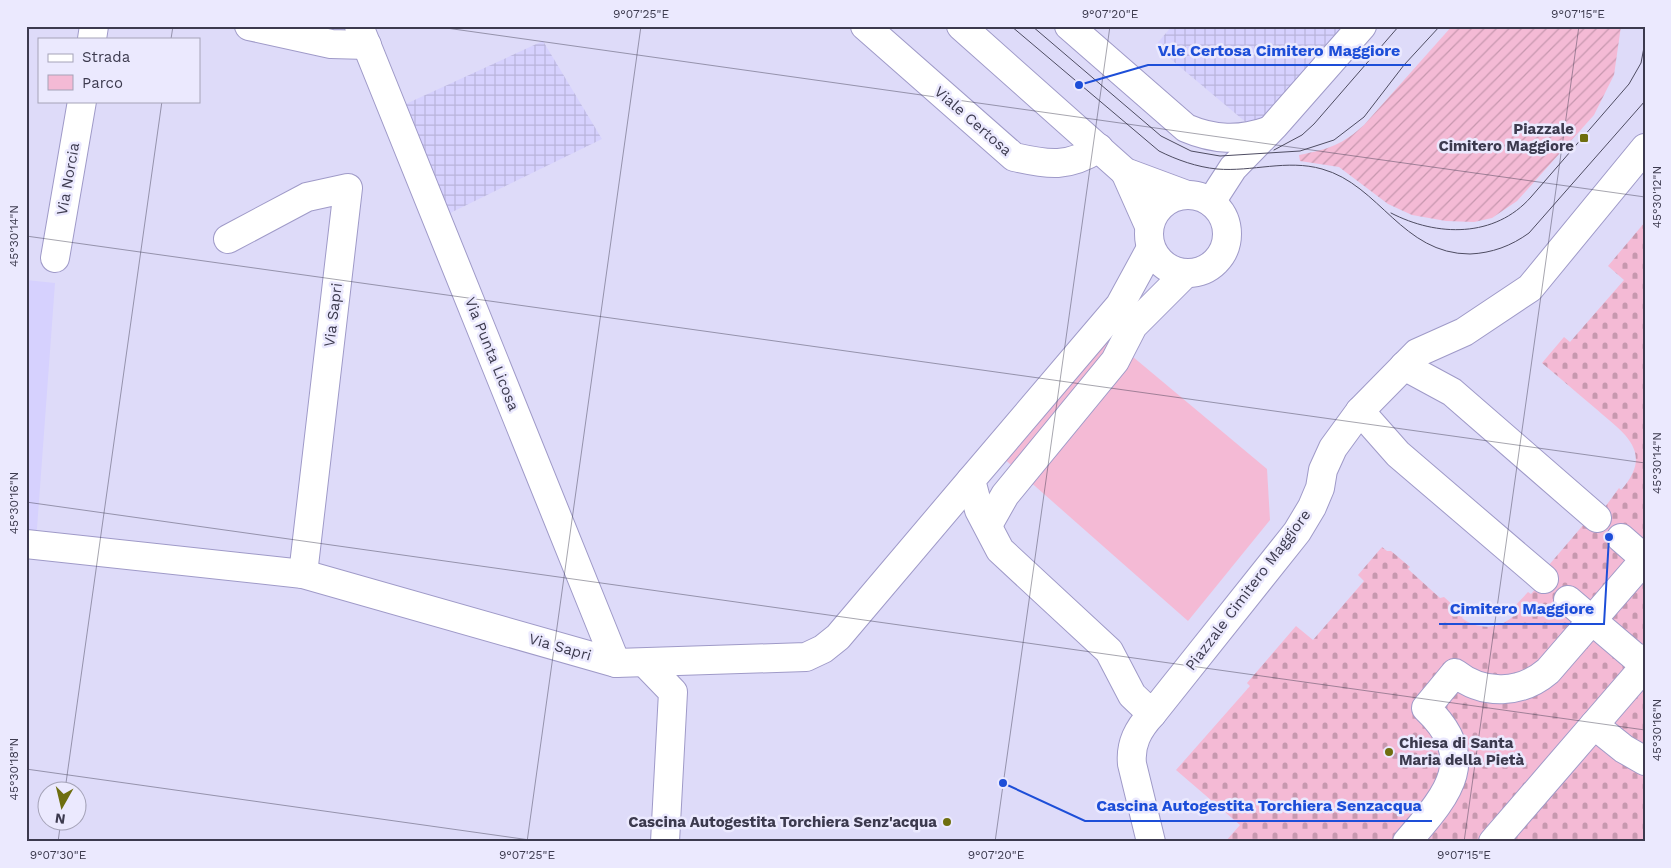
<svg xmlns="http://www.w3.org/2000/svg" width="1671" height="868" viewBox="0 0 1671 868" font-family="'Work Sans',sans-serif">
<style>
.built{fill:#d6d1fe}
.industrial{fill:url(#industrial-grid)}
.cemetery{fill:url(#cemetery-stones)}
.park{fill:#f4bad5}
.garden{fill:url(#garden-furrows)}
.lines{fill:none;stroke-linecap:round;stroke-linejoin:round}
.minor-casing{stroke:#9f9ac8;stroke-width:30}
.major-casing{stroke:#9f9ac8;stroke-width:30}
.minor{stroke:#fff;stroke-width:28}
.major{stroke:#fff;stroke-width:28}
.tram{stroke:#4e4c62;stroke-width:1}
.ticks{fill:none;stroke:#3c3a4e;stroke-width:1;stroke-opacity:0.45}
.poi-dot{fill:#6e6e0f;stroke:#ebe9fe;stroke-width:2}
.labels{text-anchor:middle;dominant-baseline:central;stroke-width:5;stroke-linejoin:round;paint-order:stroke}
.street-label{font-size:15px;fill:#3c3a4e;stroke:#ebe9fe}
.poi-label{font-size:15px;font-weight:bold;fill:#3c3a4e;stroke:#ebe9fe;text-anchor:end}
.leader{fill:none;stroke:#1d4ed8;stroke-width:2}
.callout-dot{fill:#1d4ed8;stroke:#ebe9fe;stroke-width:2}
.callout-label{font-size:16px;text-anchor:middle;font-weight:bold;fill:#1d4ed8;stroke:#ebe9fe;stroke-width:5;stroke-linejoin:round;paint-order:stroke}
.neatline{fill:none;stroke:#3c3a4e;stroke-width:2}
.ticks-label{font-size:12px;text-anchor:middle;fill:#3c3a4e}
</style>
<defs>
<pattern id="industrial-grid" width="8" height="8" patternUnits="userSpaceOnUse" patternTransform="scale(1.25)"><rect width="8" height="8" fill="#d6d1fe"/><path d="M0 4h8M4 0v8" fill="none" stroke="#b9b4db"/></pattern>
<pattern id="cemetery-stones" width="16" height="16" patternUnits="userSpaceOnUse" patternTransform="scale(1.25)"><rect width="16" height="16" fill="#f4bad5"/><path d="M2 7V4a2 2 0 0 1 4 0v3zM10 15v-3a2 2 0 0 1 4 0v3z" fill="#c798af"/></pattern>
<pattern id="garden-furrows" width="10" height="10" patternUnits="userSpaceOnUse" patternTransform="scale(1.25)"><rect width="10" height="10" fill="#f4bad5"/><path d="M-1 1l2-2M0 10L10 0M9 11l2-2" fill="none" stroke="#c798af"/></pattern>
</defs>
<rect width="100%" height="100%" fill="#dedbf9"/>
<!-- built -->
<polygon class="built" points="26,280 55,283 36,542 26,541"/>
<!-- industrial -->
<g class="industrial">
<polygon points="1172,26 1357,26 1283,110 1248,124 1155,46"/>
<polygon points="543,41 602,139 442,217 397,108"/>
</g>
<!-- cemetery -->
<path class="cemetery" d="M1645,222V842H1225L1240,825L1176,770L1250,686L1247,683L1296,626L1313,640L1364,581L1358,575L1382,547L1387,551H1391L1410,567L1408,569L1440,598L1444,597L1464,615L1462,618C1476,629 1497,630 1511,618C1516,614 1513,614 1517,609L1514,607L1528,592L1531,594L1553,569L1549,565L1584,524L1597,518L1619,488L1621,490C1656,451 1622,432 1595,408C1577,393 1560,378 1542,363L1564,337L1570,342L1624,280L1608,266Z"/>
<!-- park -->
<polygon class="park" points="1102,331 1267,469 1270,520 1188,621 1002,457"/>
<!-- garden -->
<path class="garden" d="M1452,26H1621L1614,75L1594,115L1517,201L1492,218L1474,222L1446,221L1412,215L1388,204L1339,167L1300,161L1299,155C1329,149 1342,145 1364,125Z"/>
<g class="lines">
<!-- minor casing -->
<g class="minor-casing">
<g id="minor">
<polyline points="249,26 331,44 367,45"/>
<polyline points="359,26 616,663"/>
<path d="M865,26L1014,157C1049,165 1068,168 1099,148"/>
<path d="M1069,26L1186,128C1214,140 1239,141 1268,131"/>
<polyline points="92,39 94,26"/>
<polyline points="228,239 307,197 348,188 303,574"/>
<polyline points="55,258 82,101"/>
<polyline points="1404,366 1452,392 1597,518"/>
<polyline points="1360,411 1398,454 1544,579"/>
<polyline points="1621,538 1645,559"/>
<polyline points="26,544 303,574 616,663 806,657 823,649 838,637 971,480"/>
<polyline points="1568,600 1635,657 1645,660"/>
<polyline points="645,663 673,692 665,842"/>
<polyline points="1645,666 1594,725 1624,749 1645,761"/>
<path d="M1151,842L1132,764C1130,744 1138,729 1152,714"/>
<path d="M1407,842C1446,796 1481,760 1426,708L1455,673C1484,696 1521,694 1548,671L1645,559"/>
<polyline points="1493,842 1594,725"/>
</g>
</g>
<!-- major casing -->
<g class="major-casing">
<g id="major">
<polyline points="961,26 1125,172 1187,195"/>
<polyline points="1125,172 1149,226"/>
<circle cx="1188" cy="234" r="39"/>
<polyline points="1211,202 1233,168 1274,126 1362,26"/>
<polyline points="1151,248 1120,305 971,480 979,510 1000,550 1109,651 1132,695 1152,714 1297,532 1312,507 1320,488 1323,470 1333,448 1360,411 1417,353 1464,332 1530,288 1645,148"/>
<polyline points="988,525 1005,495 1115,361 1133,326 1186,273"/>
</g>
</g>
<!-- minor -->
<use href="#minor" class="minor"/>
<!-- major -->
<use href="#major" class="major"/>
<!-- tram -->
<g class="tram">
<path d="M1011,26L1159,151C1177,160 1197,167 1217,169C1252,172 1287,159 1322,169C1380,185 1402,254 1470,254C1492,253 1511,246 1529,233L1645,101"/>
<polyline points="1032,26 1161,136 1191,151 1220,156 1300,151 1334,140 1364,117 1404,65 1440,26"/>
<polyline points="1274,150 1302,135 1314,124 1399,26"/>
<path d="M1391,213C1437,237 1495,238 1531,197L1629,84L1641,63L1645,42"/>
</g>
</g>
<!-- ticks -->
<path class="ticks" d="M432,26L1645,197M171,39L173,26M26,236L1645,463M26,502L1645,730M26,769L544,842M65,790L162,101M58,842L61,820M527,842L641,26M995,842L1110,26M1464,842L1579,26"/>
<!-- markers -->
<g class="poi-dot">
<rect x="1579" y="133" width="10" height="10" rx="2.5"/>
<circle cx="1389" cy="752" r="5"/>
<circle cx="947" cy="822" r="5"/>
</g>
<g class="labels">
<!-- street labels -->
<g class="street-label">
<text transform="translate(973 121) rotate(41)">Viale Certosa</text>
<text transform="translate(68 179) rotate(-80)">Via Norcia</text>
<text transform="translate(333 315) rotate(-83)">Via Sapri</text>
<text transform="translate(492 354) rotate(68)">Via Punta Licosa</text>
<text transform="translate(1248 590) rotate(-53)">Piazzale Cimitero Maggiore</text>
<text transform="translate(560 647) rotate(16)">Via Sapri</text>
</g>
<!-- poi labels -->
<g class="poi-label">
<text x="1574" y="129">Piazzale<tspan x="1574" dy="17">Cimitero Maggiore</tspan></text>
<text x="1399" y="743" text-anchor="start">Chiesa di Santa<tspan x="1399" dy="17">Maria della Pietà</tspan></text>
<text x="937" y="822">Cascina Autogestita Torchiera Senz'acqua</text>
</g>
</g>
<!-- callouts -->
<path class="leader" d="M1079 85L1148 65H1411M1609 537L1604 624H1439M1003 783L1085 821H1432"/>
<g class="callout-dot">
<circle cx="1079" cy="85" r="5"/>
<circle cx="1609" cy="537" r="5"/>
<circle cx="1003" cy="783" r="5"/>
</g>
<g class="callout-label">
<text x="1279" y="56">V.le Certosa Cimitero Maggiore</text>
<text x="1522" y="614">Cimitero Maggiore</text>
<text x="1259" y="811">Cascina Autogestita Torchiera Senzacqua</text>
</g>
<!-- border -->
<rect width="1671" height="868" fill="none" stroke="#ebe9fe" stroke-width="55"/>
<!-- legend -->
<rect x="38" y="38" width="162" height="65" fill="#ebe9fe" stroke="#a5a3b8"/>
<rect x="48" y="54" width="25" height="8" fill="#ffffff" stroke="#a5a3b8"/>
<text x="82" y="62" font-size="15" fill="#3c3a4e">Strada</text>
<rect x="48" y="75" width="25" height="15" fill="#f4bad5" stroke="#a5a3b8"/>
<text x="82" y="88" font-size="15" fill="#3c3a4e">Parco</text>
<!-- north arrow -->
<g transform="translate(62 806) rotate(188)"><circle r="24" fill="#ebe9fe" stroke="#a5a3b8"/>
<path d="M0-4L9 19L0 12L-9 19Z" fill="#6e6e0f"/>
<text y="-8" font-size="14" font-weight="bold" text-anchor="middle" fill="#3c3a4e">N</text>
</g>
<rect x="28" y="28" width="1616" height="812" class="neatline"/>
<g class="ticks-label">
<text x="641" y="18">9°07'25"E</text>
<text x="1110" y="18">9°07'20"E</text>
<text x="1578" y="18">9°07'15"E</text>
<text transform="translate(1657 197) rotate(-90)" y="4">45°30'12"N</text>
<text transform="translate(14 236) rotate(-90)" y="4">45°30'14"N</text>
<text transform="translate(1657 463) rotate(-90)" y="4">45°30'14"N</text>
<text transform="translate(14 503) rotate(-90)" y="4">45°30'16"N</text>
<text transform="translate(1657 730) rotate(-90)" y="4">45°30'16"N</text>
<text transform="translate(14 769) rotate(-90)" y="4">45°30'18"N</text>
<text x="58" y="859">9°07'30"E</text>
<text x="527" y="859">9°07'25"E</text>
<text x="996" y="859">9°07'20"E</text>
<text x="1464" y="859">9°07'15"E</text>
</g>
</svg>
